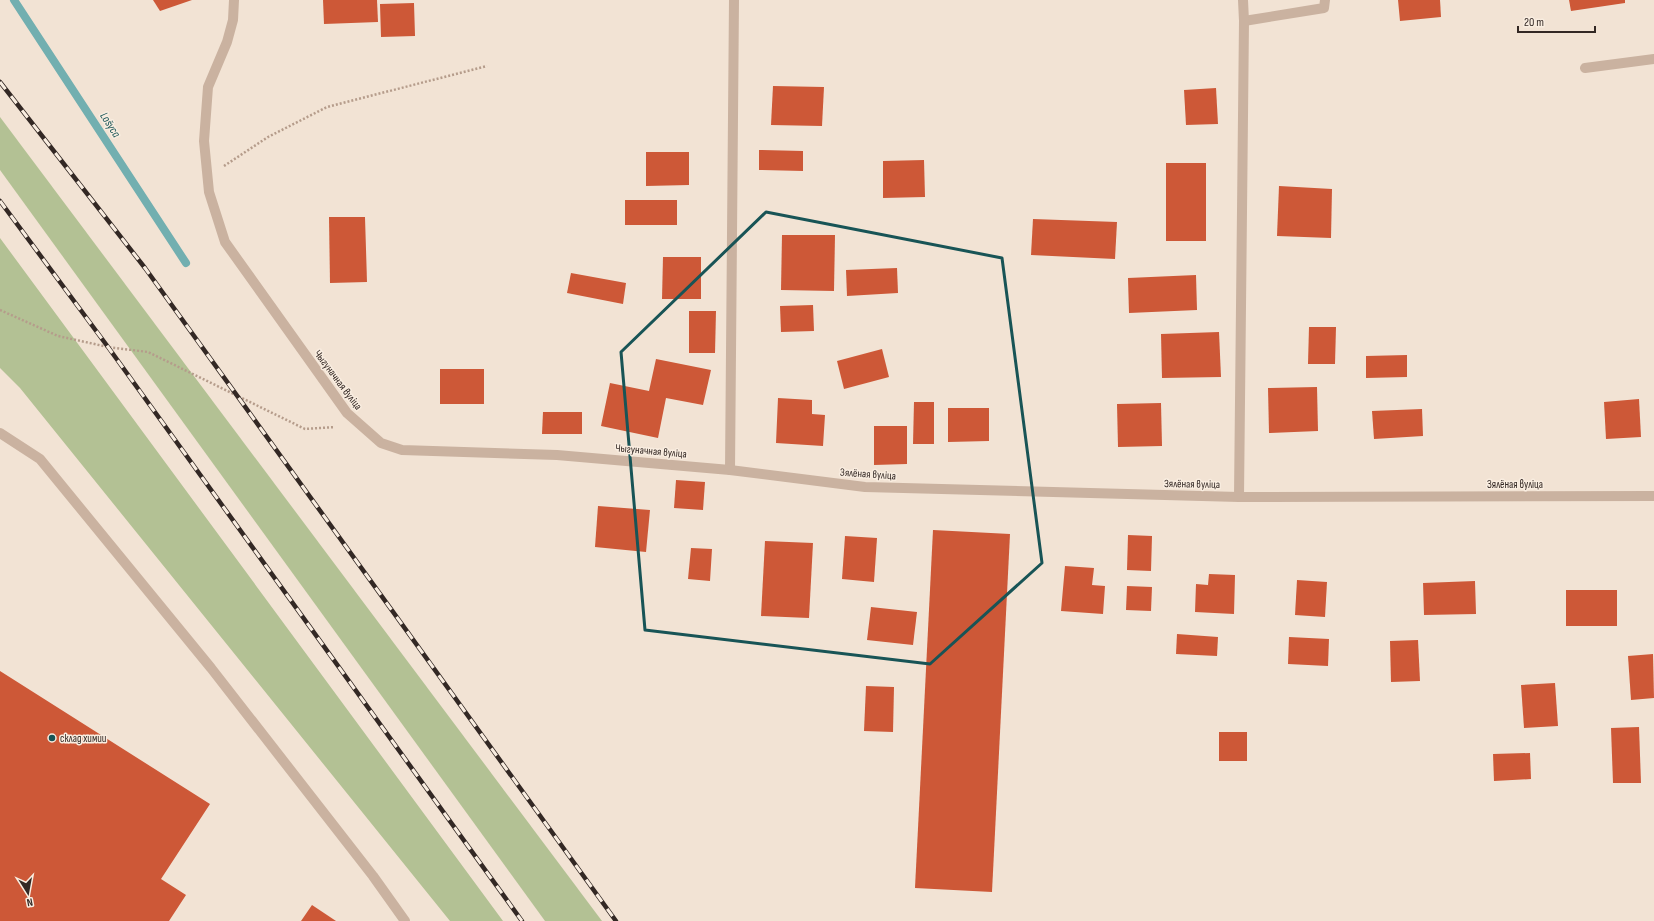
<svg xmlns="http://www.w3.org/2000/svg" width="1654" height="921" viewBox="0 0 1654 921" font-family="'Sofia Sans Condensed',sans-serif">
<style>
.green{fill:#b3c194}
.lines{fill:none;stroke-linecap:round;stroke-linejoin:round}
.stream{stroke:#72afb0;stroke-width:8}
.building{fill:#cd5837}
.path{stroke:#b59c8b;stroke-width:2.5;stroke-dasharray:2 2;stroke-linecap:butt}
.service{stroke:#cab2a0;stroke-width:10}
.minor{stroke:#cab2a0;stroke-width:10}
.rail-casing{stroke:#332824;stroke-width:4.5}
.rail{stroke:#f9ede0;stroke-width:3;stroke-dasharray:9;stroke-linecap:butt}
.marked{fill:none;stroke:#185456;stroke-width:3;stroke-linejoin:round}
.poi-dot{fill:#185456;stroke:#f9ede0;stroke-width:1.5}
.labels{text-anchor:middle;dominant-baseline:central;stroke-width:3;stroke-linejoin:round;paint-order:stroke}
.street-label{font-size:11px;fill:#332824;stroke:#f9ede0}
.poi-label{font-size:11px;fill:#332824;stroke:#f9ede0;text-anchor:start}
.water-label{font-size:12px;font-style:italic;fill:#185456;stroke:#f9ede0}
</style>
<rect width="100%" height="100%" fill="#f2e3d4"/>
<!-- green -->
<g class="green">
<polygon points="0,117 602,921 545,921 0,170"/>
<polygon points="0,238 503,921 450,921 20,388 0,368"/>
</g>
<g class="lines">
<!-- stream -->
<polyline class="stream" points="14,0 186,263"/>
</g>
<!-- building -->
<g class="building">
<polygon points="153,0 192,0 160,11"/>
<polygon points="323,0 377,0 378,22 324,24"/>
<polygon points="1398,0 1440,0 1441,17 1400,21"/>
<polygon points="1569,0 1625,0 1625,3 1571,11"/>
<polygon points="414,3 415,36 381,37 380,4"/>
<polygon points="773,86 824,87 822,126 771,125"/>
<polygon points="1216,88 1218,124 1186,125 1184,90"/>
<polygon points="759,150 803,151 803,171 759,170"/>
<polygon points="646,152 689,152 689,185 646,186"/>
<polygon points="924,160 925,197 883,198 883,161"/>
<rect x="1166" y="163" width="40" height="78"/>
<polygon points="1279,186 1332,189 1331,238 1277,236"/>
<rect x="625" y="200" width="52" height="25"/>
<polygon points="329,217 365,217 367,282 330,283"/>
<polygon points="1033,219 1117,222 1115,259 1031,255"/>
<polygon points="782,235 835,235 834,291 781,290"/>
<polygon points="663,257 701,257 701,299 662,299"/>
<polygon points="897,268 898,293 847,296 846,270"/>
<polygon points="571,273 626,283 623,304 567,293"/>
<polygon points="1196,275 1197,310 1129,313 1128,278"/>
<polygon points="813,305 814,331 781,332 780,306"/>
<polygon points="689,311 716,311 715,353 689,353"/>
<polygon points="1309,327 1336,327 1335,364 1308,364"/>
<polygon points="1219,332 1221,377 1162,378 1161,334"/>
<polygon points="882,349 889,377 844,389 837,361"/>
<polygon points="1407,355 1407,377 1366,378 1366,356"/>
<polygon points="656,359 711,370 703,405 666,398 658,438 601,426 610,383 649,391"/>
<rect x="440" y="369" width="44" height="35"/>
<polygon points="1317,387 1318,431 1269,433 1268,388"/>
<polygon points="778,398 812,400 812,414 825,415 823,446 776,443"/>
<polygon points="1639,399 1641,437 1606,439 1604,402"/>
<polygon points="914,402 934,402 934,444 913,444"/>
<polygon points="1161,403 1162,446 1118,447 1117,404"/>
<polygon points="948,408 989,408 989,441 948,442"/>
<polygon points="1422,409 1423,436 1374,439 1372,411"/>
<polygon points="543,412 582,412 582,434 542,434"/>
<polygon points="874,426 907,426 907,464 874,465"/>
<polygon points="676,480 705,482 703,510 674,508"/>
<polygon points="598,506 650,510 646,552 595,547"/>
<polygon points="933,530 1010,534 992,892 915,888"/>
<polygon points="1128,535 1152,536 1151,571 1127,570"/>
<polygon points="845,536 877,538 874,582 842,579"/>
<polygon points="765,541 813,543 809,618 761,616"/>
<polygon points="691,548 712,549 710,581 688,579"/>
<polygon points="1065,566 1094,568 1092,585 1105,586 1103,614 1061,611"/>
<polygon points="1209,574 1235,575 1234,614 1195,612 1196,584 1208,585"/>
<polygon points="1297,580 1327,582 1325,617 1295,615"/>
<polygon points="1475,581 1476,614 1424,615 1423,583"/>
<polygon points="1127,586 1152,587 1151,611 1126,610"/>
<rect x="1566" y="590" width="51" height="36"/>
<polygon points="871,607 917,612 913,645 867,640"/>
<polygon points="1177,634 1218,637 1217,656 1176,654"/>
<polygon points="1289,637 1329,639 1328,666 1288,664"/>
<polygon points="1418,640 1420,681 1391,682 1390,641"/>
<polygon points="1653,654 1654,698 1631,700 1628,656"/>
<polygon points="0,671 210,804 161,879 186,895 169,921 0,921"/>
<polygon points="1555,683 1558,726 1524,728 1521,685"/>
<polygon points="866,686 894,687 893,732 864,731"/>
<polygon points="1639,727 1641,783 1613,783 1611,728"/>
<rect x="1219" y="732" width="28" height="29"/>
<polygon points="1530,753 1531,779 1494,781 1493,754"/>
<polygon points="312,905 336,921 301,921"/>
</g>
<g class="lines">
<!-- path -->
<g class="path">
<polyline points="224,166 268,137 327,107 487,66"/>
<polyline points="0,310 58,336 108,347 148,352 305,429 335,427"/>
</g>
<!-- service -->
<g class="service">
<polyline points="1244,21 1324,8 1325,0"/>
<polyline points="1585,68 1654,59"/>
<polyline points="0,433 40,459 211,668 373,876 405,921"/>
<polyline points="1239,497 1244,21 1243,0"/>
</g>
<!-- minor -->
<g class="minor">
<polyline points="234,0 233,20 227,42 208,87 204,141 209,192 225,242 347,413 381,443 402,450 557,455 730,470 865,487 1239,497 1654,496"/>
<polyline points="730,470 734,0"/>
</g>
<!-- rail casing -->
<g class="rail-casing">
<g id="rail">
<polyline points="0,82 145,268 616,921"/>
<polyline points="0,201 108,347 522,921"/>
</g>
</g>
<!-- rail -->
<use href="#rail" class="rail"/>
</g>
<!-- marked area -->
<path class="marked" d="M766,212L1002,258L1042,563L930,664L645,630L621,352Z"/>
<!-- markers -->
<circle class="poi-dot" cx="52" cy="738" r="4"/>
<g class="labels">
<!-- street labels -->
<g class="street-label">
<text transform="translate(338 380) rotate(53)">Чыгуначная вуліца</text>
<text transform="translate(651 451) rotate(5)">Чыгуначная вуліца</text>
<text transform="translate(868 474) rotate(4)">Зялёная вуліца</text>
<text transform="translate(1192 484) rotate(1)">Зялёная вуліца</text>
<text x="1515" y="484">Зялёная вуліца</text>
</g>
<!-- poi labels -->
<g class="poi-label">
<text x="60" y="738">склад химии</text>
</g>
<!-- water labels -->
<g class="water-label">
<text transform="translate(110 125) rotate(57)">Lošyca</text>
</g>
</g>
<!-- north arrow -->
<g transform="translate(28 893) rotate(169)" stroke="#f9ede0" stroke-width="3" paint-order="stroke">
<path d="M0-3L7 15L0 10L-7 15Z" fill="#332824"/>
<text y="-6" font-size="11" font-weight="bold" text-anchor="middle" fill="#332824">N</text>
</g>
<!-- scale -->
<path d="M1518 26v6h77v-6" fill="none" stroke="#332824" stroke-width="2"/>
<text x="1524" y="26" font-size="12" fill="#332824" stroke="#f9ede0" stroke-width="3" paint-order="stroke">20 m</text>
</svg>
